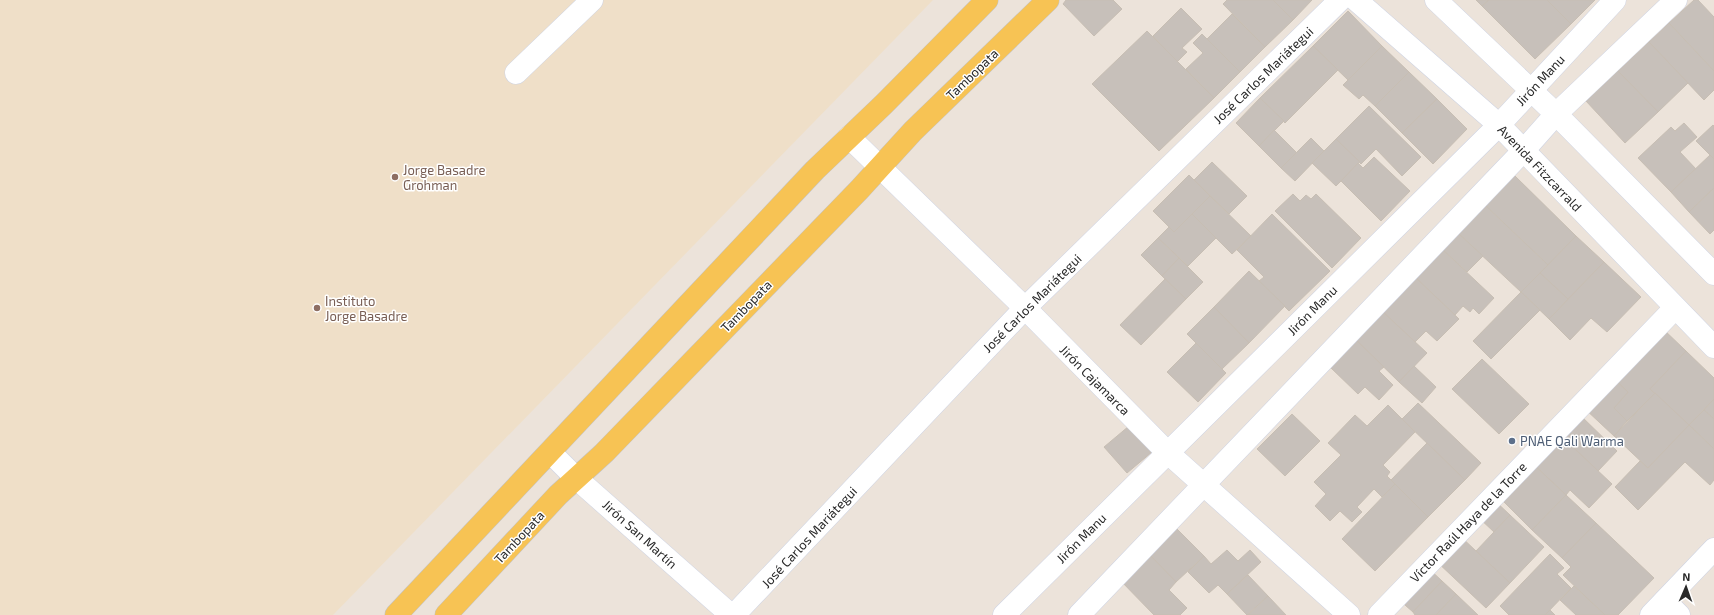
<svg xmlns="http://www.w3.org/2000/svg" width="1714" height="615" viewBox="0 0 1714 615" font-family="'Exo 2',sans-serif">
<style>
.education{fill:#efdfc8}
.building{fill:#c7c0ba;stroke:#c7beb3}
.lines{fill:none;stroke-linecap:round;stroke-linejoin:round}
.minor-casing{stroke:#cfd4e3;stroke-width:23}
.major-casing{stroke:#c3c3c3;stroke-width:23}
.minor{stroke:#fff;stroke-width:22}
.major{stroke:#f7c354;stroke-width:22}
.education-dot{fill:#8d6e63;stroke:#fff;stroke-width:1.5}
.service-dot{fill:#5c6f8a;stroke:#fff;stroke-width:1.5}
.labels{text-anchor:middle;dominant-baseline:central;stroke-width:3;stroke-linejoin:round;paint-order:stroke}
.street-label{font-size:13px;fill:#292929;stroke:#fff}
.education-label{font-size:13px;fill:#785e54;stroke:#fff;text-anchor:start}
.service-label{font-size:13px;fill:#4e5e75;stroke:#fff;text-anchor:start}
</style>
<rect width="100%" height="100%" fill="#ece3da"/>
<!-- education -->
<polygon class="education" points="0,0 933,0 333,615 0,615"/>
<!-- building -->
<g class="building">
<polygon points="1066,0 1113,0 1122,9 1094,36 1063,4"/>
<polygon points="1227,0 1273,0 1293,20 1265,47 1223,4"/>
<polygon points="1273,0 1312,0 1293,20"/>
<polygon points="1476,0 1489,0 1482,6"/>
<polygon points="1489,0 1547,0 1571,24 1535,59 1482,6"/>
<polygon points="1547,0 1595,0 1571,24"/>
<polygon points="1694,0 1698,0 1714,17 1714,71 1669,23"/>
<polygon points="1181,8 1202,29 1182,48 1187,52 1177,62 1153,36"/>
<polygon points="1348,11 1382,46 1348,80 1313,46"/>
<polygon points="1232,14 1265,47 1240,72 1207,39"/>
<polygon points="1669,23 1714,71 1714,90 1704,100 1649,42"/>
<polygon points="1147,31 1214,98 1159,151 1092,84"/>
<polygon points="1202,34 1240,72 1214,98 1186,69 1203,53 1193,43"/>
<polygon points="1649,42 1688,83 1658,112 1618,71"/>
<polygon points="1313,46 1338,70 1285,123 1260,98"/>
<polygon points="1382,46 1409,72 1375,106 1363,95 1359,99 1343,85"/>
<polygon points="1618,71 1658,112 1625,143 1586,101"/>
<polygon points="1409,72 1437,99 1402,133 1375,106"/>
<polygon points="1260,98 1284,121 1259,146 1236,123"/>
<polygon points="1437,99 1467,129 1433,164 1402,133"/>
<polygon points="1369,106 1421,157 1402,176 1376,149 1361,164 1336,139"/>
<polygon points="1684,123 1697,137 1680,152 1696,169 1671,192 1638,158 1671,127 1675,131"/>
<polygon points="1713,125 1714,126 1714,159 1696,141"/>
<polygon points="1274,130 1297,153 1281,168 1259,146"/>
<polygon points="1311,138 1324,151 1295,181 1281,168"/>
<polygon points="1336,139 1360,162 1336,186 1312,163"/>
<polygon points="1710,155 1714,159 1714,188 1689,212 1671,192"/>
<polygon points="1374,157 1410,191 1381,221 1341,181 1358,163 1363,168"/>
<polygon points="1212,162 1247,196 1229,214 1194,180"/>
<polygon points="1189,175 1210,196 1174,232 1153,211"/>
<polygon points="1515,176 1576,236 1548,265 1486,206"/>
<polygon points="1714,188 1714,230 1710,234 1689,212"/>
<polygon points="1293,194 1300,201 1306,195 1311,199 1316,194 1361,238 1332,268 1275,211"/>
<polygon points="1210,196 1251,236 1232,254 1192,214"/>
<polygon points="1486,206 1548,265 1521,292 1459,234"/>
<polygon points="1192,214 1216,238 1188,266 1158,238 1169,227 1174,232"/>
<polygon points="1272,214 1330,271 1289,311 1259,281 1264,277 1237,250"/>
<polygon points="1459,234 1483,256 1467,272 1443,250"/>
<polygon points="1576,236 1604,262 1568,299 1540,273"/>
<polygon points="1158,238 1179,258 1162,276 1141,255"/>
<polygon points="1443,250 1494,298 1479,314 1473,308 1470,312 1463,306 1455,315 1416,278"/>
<polygon points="1179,258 1203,282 1186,299 1162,276"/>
<polygon points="1604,262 1641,297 1607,332 1591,318 1570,340 1549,319"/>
<polygon points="1249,271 1285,306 1249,343 1214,307"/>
<polygon points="1540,273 1568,299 1549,319 1521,292"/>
<polygon points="1416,278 1459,319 1437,341 1426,331 1415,342 1383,312"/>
<polygon points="1165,279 1186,299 1141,345 1120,325"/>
<polygon points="1521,292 1540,310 1491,359 1473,341"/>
<polygon points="1214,307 1249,343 1222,369 1187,334"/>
<polygon points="1383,312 1427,353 1399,382 1356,340"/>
<polygon points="1661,327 1686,351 1650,389 1655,393 1627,421 1614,408 1628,392 1613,378"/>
<polygon points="1356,340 1384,367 1379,371 1393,385 1379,400 1365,387 1358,394 1330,367"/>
<polygon points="1196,343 1226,373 1198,402 1167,372"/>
<polygon points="1686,351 1714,378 1714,399 1689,425 1650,389"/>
<polygon points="1482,359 1529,404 1499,434 1452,389"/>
<polygon points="1414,366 1436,387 1422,403 1399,382"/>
<polygon points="1613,378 1628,392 1614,408 1627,421 1614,436 1584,408"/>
<polygon points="1655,393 1689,425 1648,468 1614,436"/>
<polygon points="1714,399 1714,419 1704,410"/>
<polygon points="1418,403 1481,463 1465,480 1402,419"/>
<polygon points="1388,405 1415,432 1383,465 1390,472 1387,476 1395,484 1382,497 1374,489 1357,507 1362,512 1352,522 1340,511 1330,521 1315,506 1326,494 1314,482 1341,455 1328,443 1355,415 1367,426"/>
<polygon points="1704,410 1714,419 1714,449 1689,425"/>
<polygon points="1292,414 1320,441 1285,476 1257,449"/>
<polygon points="1579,414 1617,451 1598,471 1559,434"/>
<polygon points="1689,425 1714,449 1714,480 1710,485 1685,462 1638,510 1615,487 1640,461 1648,468"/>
<polygon points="1129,426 1152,452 1127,473 1104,447"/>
<polygon points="1559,434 1612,484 1589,508 1570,490 1566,495 1532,463"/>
<polygon points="1427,443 1465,480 1428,517 1391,480"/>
<polygon points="1532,463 1566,495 1532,530 1499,497"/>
<polygon points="1395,484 1428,517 1375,571 1342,539"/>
<polygon points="1566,495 1596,523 1562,558 1532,530"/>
<polygon points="1493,499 1510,515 1494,532 1477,516"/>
<polygon points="1510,515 1544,547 1510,583 1476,551"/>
<polygon points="1596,523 1654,578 1618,615 1605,615 1563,575 1571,567 1562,558"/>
<polygon points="1174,526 1204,556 1176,582 1147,552"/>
<polygon points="1459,535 1510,583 1486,608 1435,560"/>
<polygon points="1227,550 1238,561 1250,550 1261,562 1227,594 1218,585 1209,593 1188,572 1204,556 1211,564"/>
<polygon points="1147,552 1176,582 1169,590 1187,608 1180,615 1154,615 1119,579"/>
<polygon points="1550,554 1564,568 1557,574 1571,588 1545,615 1509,615 1500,606"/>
<polygon points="1427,567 1442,581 1413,612 1397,598"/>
<polygon points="1248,575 1268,596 1247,615 1227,594"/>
<polygon points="1442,581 1456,594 1436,615 1415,615 1413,612"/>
<polygon points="1574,586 1605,615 1576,615 1560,600"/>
<polygon points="1456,594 1478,615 1436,615"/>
<polygon points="1268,596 1286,615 1248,615"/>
<polygon points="1550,610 1555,615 1545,615"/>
</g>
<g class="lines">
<!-- minor casing -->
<g class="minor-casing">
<g id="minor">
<polyline points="1356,0 1499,125 1714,347"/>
<polyline points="1436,0 1556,114 1714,274"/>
<polyline points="516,73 592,0"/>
<polyline points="849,137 1025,308 1167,452 1349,615"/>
<polyline points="550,452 576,478 731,615"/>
<polyline points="1665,601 1679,615"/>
<polyline points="734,615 1025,308 1340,0"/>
<polyline points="1004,615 1499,125 1615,0"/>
<polyline points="1079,615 1524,150 1556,114 1676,0"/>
<polyline points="1379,615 1675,308"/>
<polyline points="1651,615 1714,549"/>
</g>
</g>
<!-- major casing -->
<g class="major-casing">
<g id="major">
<polyline points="396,615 815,170 884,104 987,0"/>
<polyline points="446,615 558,495 604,453 859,190 913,131 1048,0"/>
</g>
</g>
<!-- minor -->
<use href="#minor" class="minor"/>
<!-- major -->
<use href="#major" class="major"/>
</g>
<!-- markers -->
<g class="education-dot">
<circle cx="395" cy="177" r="4"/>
<circle cx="317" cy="308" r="4"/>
</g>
<circle class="service-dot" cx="1512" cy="441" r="4"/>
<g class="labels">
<!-- street labels -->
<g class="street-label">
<text transform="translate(972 74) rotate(-44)">Tambopata</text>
<text transform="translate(1263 75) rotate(-44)">José Carlos Mariátegui</text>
<text transform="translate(1540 80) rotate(-47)">Jirón Manu</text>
<text transform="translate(1540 168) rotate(46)">Avenida Fitzcarrald</text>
<text transform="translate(1032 303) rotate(-45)">José Carlos Mariátegui</text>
<text transform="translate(746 306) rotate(-46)">Tambopata</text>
<text transform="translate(1312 310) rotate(-45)">Jirón Manu</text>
<text transform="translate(1095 380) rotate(45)">Jirón Cajamarca</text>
<text transform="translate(1468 522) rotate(-46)">Víctor Raúl Haya de la Torre</text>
<text transform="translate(640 534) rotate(42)">Jirón San Martín</text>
<text transform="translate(519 537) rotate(-47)">Tambopata</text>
<text transform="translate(809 537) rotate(-47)">José Carlos Mariátegui</text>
<text transform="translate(1081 538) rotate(-45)">Jirón Manu</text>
</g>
<!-- education labels -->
<g class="education-label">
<text x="403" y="170">Jorge Basadre<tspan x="403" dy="15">Grohman</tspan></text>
<text x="325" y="301">Instituto<tspan x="325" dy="15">Jorge Basadre</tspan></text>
</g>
<!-- service labels -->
<g class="service-label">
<text x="1520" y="441">PNAE Qali Warma</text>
</g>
</g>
<!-- north arrow -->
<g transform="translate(1686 587) rotate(2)" stroke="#ffffff" stroke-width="3" paint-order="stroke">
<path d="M0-3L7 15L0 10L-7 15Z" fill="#292929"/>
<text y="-6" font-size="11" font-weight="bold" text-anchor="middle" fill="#292929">N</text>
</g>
</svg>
